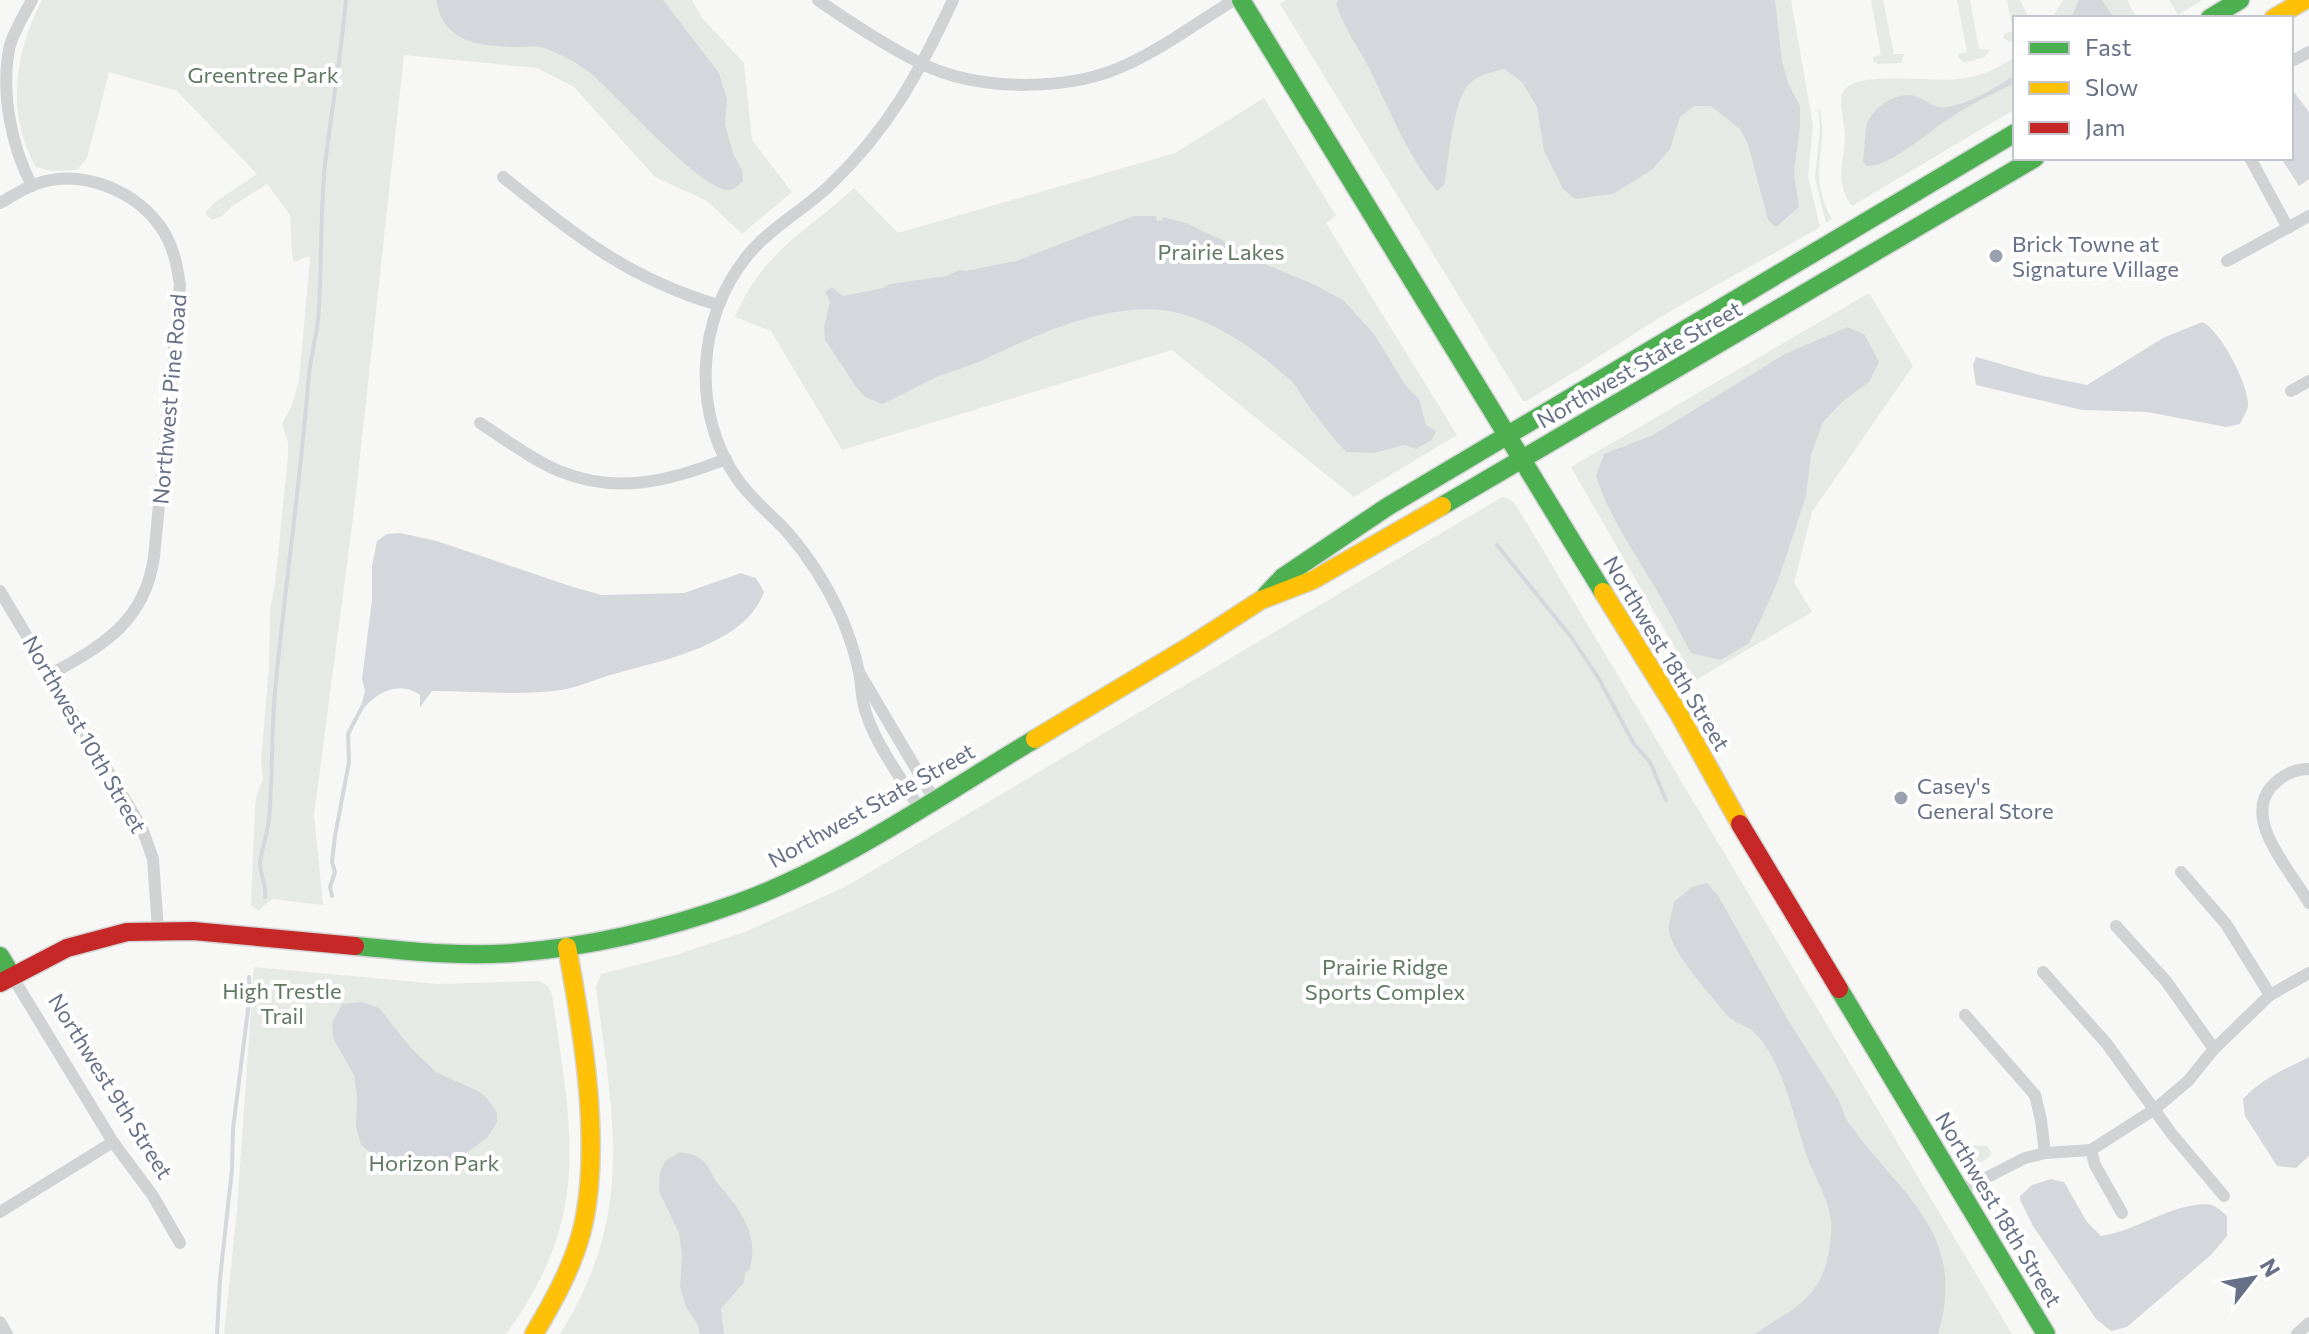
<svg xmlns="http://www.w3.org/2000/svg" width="2309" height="1334" viewBox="0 0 2309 1334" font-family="Commissioner,sans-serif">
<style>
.green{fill:#e6eae4}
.water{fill:#d4d8dd}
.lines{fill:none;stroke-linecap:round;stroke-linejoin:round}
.stream{stroke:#d4d8dd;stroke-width:4}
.fast-casing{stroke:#d4d5d6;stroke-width:21}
.slow-casing{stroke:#d4d5d6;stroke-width:21}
.jam-casing{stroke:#d4d5d6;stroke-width:21}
.street{stroke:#d1d2d3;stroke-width:12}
.fast{stroke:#4caf50;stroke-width:18}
.slow{stroke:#ffc107;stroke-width:18}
.jam{stroke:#c62828;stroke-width:18}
.poi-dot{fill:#99a0ae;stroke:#fff;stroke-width:3}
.labels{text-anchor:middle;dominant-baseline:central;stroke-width:8;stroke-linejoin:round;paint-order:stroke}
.park-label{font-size:22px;fill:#617962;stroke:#fff}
.poi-label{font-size:22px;fill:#667187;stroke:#fff;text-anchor:start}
.street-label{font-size:22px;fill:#667187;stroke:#fff}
</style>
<rect width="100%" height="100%" fill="#f7f7f6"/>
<!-- green -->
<g class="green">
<path d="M42,0H692L702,18L744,63L752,140L792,192L742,234L707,201L655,177L574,87L537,68L404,55L354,511L314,815L323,905L272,899L258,911L251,905L255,806L257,794L263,779L261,761L269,667L270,609L275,584L288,456V442L282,424L292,405L299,380L310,259L309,256L294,262L292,254L290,215L267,184L232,206L222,216L212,220L205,213L214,203L257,174L177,91L109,72L87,158L77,170L51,171L36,167C5,113 15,52 42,0Z"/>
<path d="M1286,0H1791L1813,125L1808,177L1820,227C1763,261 1702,291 1645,327C1606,352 1567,377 1526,401H1523L1280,4Z"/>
<polygon points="1871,0 1883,0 1894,54 1904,54 1901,63 1878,64 1873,61 1873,57 1881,55"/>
<polygon points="1957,0 1970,0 1979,49 1990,50 1985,57 1964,63 1958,57 1958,54 1967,52"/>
<polygon points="2007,0 2020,0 2029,18 2015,18 2015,38 2010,42 2003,38 2004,34 2013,31"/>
<polygon points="2063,0 2127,0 2137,18 2052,18"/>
<polygon points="2169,0 2202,0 2178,15"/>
<path d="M2015,57V109L1852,206C1836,185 1842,165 1845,141C1846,128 1838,102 1843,92C1856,69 1934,83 1957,79C1979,77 1997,69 2015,57Z"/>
<path d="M1264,98L1336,216L1326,223L1457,435L1354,497L1172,350L842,450L771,331L735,317C763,251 804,234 854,188L898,233L1175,153Z"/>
<path d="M1820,109C1829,154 1806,170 1832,219L1826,223L1815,178L1820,127L1818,110Z"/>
<polygon points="1869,293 1913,366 1812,512 1794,582 1812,612 1694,681 1571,467"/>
<path d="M1502,497L1510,499L1516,505L2012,1334H560C636,1213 613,1119 596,987L601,974L676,955L745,932L845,887Z"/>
<path d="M254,967L438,984L539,981L548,986L552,994C571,1130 594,1214 506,1334H224L237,1210Z"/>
<polygon points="1971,1145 1987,1146 1991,1152 1990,1157 1981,1162 1973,1159 1967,1150"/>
</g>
<!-- water -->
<g class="water">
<path d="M436,0H663L719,73L727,99L725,124L734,156L742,170L743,181C738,185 735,190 728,190C699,189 617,95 589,72C577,63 561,54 546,49C537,45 526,47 516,47C479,46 443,43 436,0Z"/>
<path d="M1339,0H1775L1782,62L1789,85L1800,106V127L1794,172L1799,207L1776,227L1768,220L1748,144L1740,129L1711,106H1694L1680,117L1670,149L1653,169L1613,194L1575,199L1563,189L1544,151L1537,107L1522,82L1504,69C1492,72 1479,74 1469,84C1453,100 1449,160 1444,185L1437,191C1407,155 1390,111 1370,70C1358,47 1344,28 1336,4Z"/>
<polygon points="2079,0 2102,0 2114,18 2071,18"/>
<path d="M2015,75V83C1994,93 1973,103 1953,116C1931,129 1890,168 1866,166L1863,162C1865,150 1864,135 1867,124C1874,106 1899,89 1918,97C1929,102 1934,109 1947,107C1971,103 1995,88 2015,75Z"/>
<polygon points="2291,88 2309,112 2309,179 2299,186 2281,158 2291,158"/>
<path d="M1133,216H1156L1157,221L1162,220L1163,217L1186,223L1222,240L1246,256L1315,285L1343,300L1374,334L1406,386L1419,399L1426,425L1436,431L1432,440L1416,449L1404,445L1374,453L1346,452C1332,437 1320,420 1307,404C1301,396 1298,387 1290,380C1257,350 1213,319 1169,311C1109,301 1035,335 983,360C968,367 952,371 937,377C918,385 901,396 882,404L865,397L857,388L825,340L824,326L830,302L825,292L832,287L843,296L883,288L890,284L946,276L960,270L966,271L1016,261Z"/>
<path d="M2202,322C2220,329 2250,387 2248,406C2247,412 2242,419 2240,424L2226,427L2147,412L2082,410L1976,385L1973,365L1976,357L2043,376L2087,385L2163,338Z"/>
<path d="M1847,327L1864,334L1879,362L1869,382L1842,402L1823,422L1811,455L1806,496L1779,578L1762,617L1749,643L1721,660L1691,653C1677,627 1664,601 1648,576C1626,539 1610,517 1596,476L1604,454L1653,435L1785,354Z"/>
<path d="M400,533L437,541L573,587L602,595L684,593L741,573L756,578L764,592C745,645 663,660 614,674C596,679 579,687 561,690C520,696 474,691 432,691L420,707V695C401,681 378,691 364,708L361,706L365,691L362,679L372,600V566L377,541L387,534Z"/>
<path d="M1707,883L1719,897L1788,1020L1839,1100L1846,1119C1898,1194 1969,1231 1938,1334H1755C1783,1314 1812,1304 1824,1270C1829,1257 1832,1235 1831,1221C1829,1200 1815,1178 1808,1159C1793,1119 1784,1061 1753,1031C1746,1025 1733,1023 1727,1015C1712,996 1673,955 1669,931C1668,924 1673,910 1674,902L1692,887Z"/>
<polygon points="362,1002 379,1008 410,1047 436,1072 478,1091 487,1098 497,1113 497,1122 487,1138 447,1167 409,1175 393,1171 361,1145 356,1127 357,1096 354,1075 333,1038 332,1023 342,1004"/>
<path d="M2309,1057V1156L2296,1168L2277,1166L2245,1116L2243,1099C2262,1078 2284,1070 2309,1057Z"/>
<path d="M680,1152C685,1153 693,1154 698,1157C711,1164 711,1177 720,1186C740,1209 761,1238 749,1270L745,1273L744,1282L721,1309L724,1334H700L697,1323L686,1307L680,1287L682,1256L679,1233L659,1191L660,1172L665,1161Z"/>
<path d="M2051,1179L2064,1182L2087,1222L2101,1236C2136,1231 2169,1205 2205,1204C2215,1204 2220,1210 2227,1216V1236L2212,1254L2127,1327L2111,1331L2096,1319L2033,1226L2020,1200V1196L2032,1185Z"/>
</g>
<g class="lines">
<!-- stream -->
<g class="stream">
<polyline points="1497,545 1572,638 1599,679 1634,744 1650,762 1666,800"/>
<polyline points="332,896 330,887 335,872 332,862 335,836 349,762 348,734 362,707"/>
<path d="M265,897C267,881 259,876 260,862C262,848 267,835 269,820C273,774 271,727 276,681C286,579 301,476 309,374C311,356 316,338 318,320C323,266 319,210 326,156C333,104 341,52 346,0"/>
<polyline points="217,1334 220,1279 232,1169 233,1129 250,994 249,977"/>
</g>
<!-- fast casing -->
<g class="fast-casing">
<g id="fast">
<polyline points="1241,0 1603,592"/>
<polyline points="2210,18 2240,0"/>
<polyline points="1442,506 2035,158"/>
<polyline points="1266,595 1283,577 1387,507 2015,133"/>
<path d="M355,946C408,951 460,957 513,953C589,947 666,929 738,903C840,866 941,795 1035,739"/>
<polyline points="0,956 12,976"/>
<polyline points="1839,989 2046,1334"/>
</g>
</g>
<!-- slow casing -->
<g class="slow-casing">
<g id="slow">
<polyline points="2274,18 2305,0"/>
<polyline points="1603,592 1679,714 1740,824"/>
<polyline points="1035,739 1190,646 1261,600 1313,580 1442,506"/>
<path d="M534,1334C553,1302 571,1270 581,1234C603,1151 583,1032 567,947"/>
</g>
</g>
<!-- jam casing -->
<g class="jam-casing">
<g id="jam">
<polyline points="1740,824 1839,989"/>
<polyline points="0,983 67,948 127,932 193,931 355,946"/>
</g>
</g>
<!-- street -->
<g class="street">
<path d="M818,0C851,23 887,46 922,64C981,92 1072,92 1130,63C1167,46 1199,21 1234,0"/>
<polyline points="2294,60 2309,52"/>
<polyline points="2250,158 2288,228"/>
<path d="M503,177C575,235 627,278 718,305"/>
<path d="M32,186C11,146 0,90 10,45C15,29 24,15 32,0"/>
<path d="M0,203C11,197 21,190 33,185C80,167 138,190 164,232C174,249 177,266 180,285L154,557C145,621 104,645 51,674"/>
<polyline points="2227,261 2309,216"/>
<polyline points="2291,391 2309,381"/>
<path d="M480,423C505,439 531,459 559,471C617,495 670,481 726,459"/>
<polyline points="0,591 142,828 153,859 158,930"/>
<polyline points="860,674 934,799"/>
<path d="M2309,769C2294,769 2281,776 2271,787C2242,821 2293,873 2309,903"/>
<path d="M919,808C901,777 877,747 866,713C861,699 862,686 859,672C855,653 848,632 840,614C827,586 809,557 788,533C772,515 752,500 738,480C691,414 696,318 748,255C771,227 804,210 830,185C889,129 919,73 953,0"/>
<polyline points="2181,872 2226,924 2270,995"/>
<polyline points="2116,926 2166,981 2214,1049"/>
<polyline points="2043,972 2107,1044 2171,1133 2224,1196"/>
<polyline points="12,976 113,1142 153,1196 180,1243"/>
<polyline points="1965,1015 2035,1095 2041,1120 2045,1153"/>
<polyline points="2091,1150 2095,1165 2122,1213"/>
<polyline points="1960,1191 2025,1158 2045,1153 2091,1150 2155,1109 2188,1081 2214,1049 2270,995 2309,973"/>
<polyline points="0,1212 113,1142"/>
<polyline points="0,1322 7,1334"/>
<polyline points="2297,1334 2309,1323"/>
</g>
<!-- fast -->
<use href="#fast" class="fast"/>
<!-- slow -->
<use href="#slow" class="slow"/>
<!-- jam -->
<use href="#jam" class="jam"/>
</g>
<!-- markers -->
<g class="poi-dot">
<circle cx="1996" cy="256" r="8"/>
<circle cx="1901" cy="798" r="8"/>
</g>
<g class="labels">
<!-- park labels -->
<g class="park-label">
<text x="263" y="74">Greentree Park</text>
<text x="1221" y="251">Prairie Lakes</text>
<text x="1385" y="966">Prairie Ridge<tspan x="1385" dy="25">Sports Complex</tspan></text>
<text x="282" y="990">High Trestle<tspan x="282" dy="25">Trail</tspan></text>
<text x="434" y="1162">Horizon Park</text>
</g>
<!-- poi labels -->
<g class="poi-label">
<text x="2012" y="243">Brick Towne at<tspan x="2012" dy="25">Signature Village</tspan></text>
<text x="1917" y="785">Casey's<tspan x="1917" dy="25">General Store</tspan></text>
</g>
<!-- street labels -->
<g class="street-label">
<text transform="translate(1639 364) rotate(-30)">Northwest State Street</text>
<text transform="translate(169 399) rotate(-85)">Northwest Pine Road</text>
<text transform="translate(1667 653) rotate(59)">Northwest 18th Street</text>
<text transform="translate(85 734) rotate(60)">Northwest 10th Street</text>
<text transform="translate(871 805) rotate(-29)">Northwest State Street</text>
<text transform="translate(111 1086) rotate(58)">Northwest 9th Street</text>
<text transform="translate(1999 1209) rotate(59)">Northwest 18th Street</text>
</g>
</g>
<!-- legend -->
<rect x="2013" y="16" width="280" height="144" fill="#ffffff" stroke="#c2c6cf" stroke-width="2"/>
<rect x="2029" y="42" width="40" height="12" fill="#4caf50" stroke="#c2c6cf" stroke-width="2"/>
<text x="2085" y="56" font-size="24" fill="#667187">Fast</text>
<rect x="2029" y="82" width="40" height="12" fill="#ffc107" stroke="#c2c6cf" stroke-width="2"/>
<text x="2085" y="96" font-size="24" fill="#667187">Slow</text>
<rect x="2029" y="122" width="40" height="12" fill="#c62828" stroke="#c2c6cf" stroke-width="2"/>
<text x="2085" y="136" font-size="24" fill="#667187">Jam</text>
<!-- north arrow -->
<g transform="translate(2253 1278) rotate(59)" stroke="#ffffff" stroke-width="6" paint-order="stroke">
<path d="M0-6L14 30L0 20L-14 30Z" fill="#667187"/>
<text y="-12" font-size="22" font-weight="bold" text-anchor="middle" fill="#667187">N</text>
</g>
</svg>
